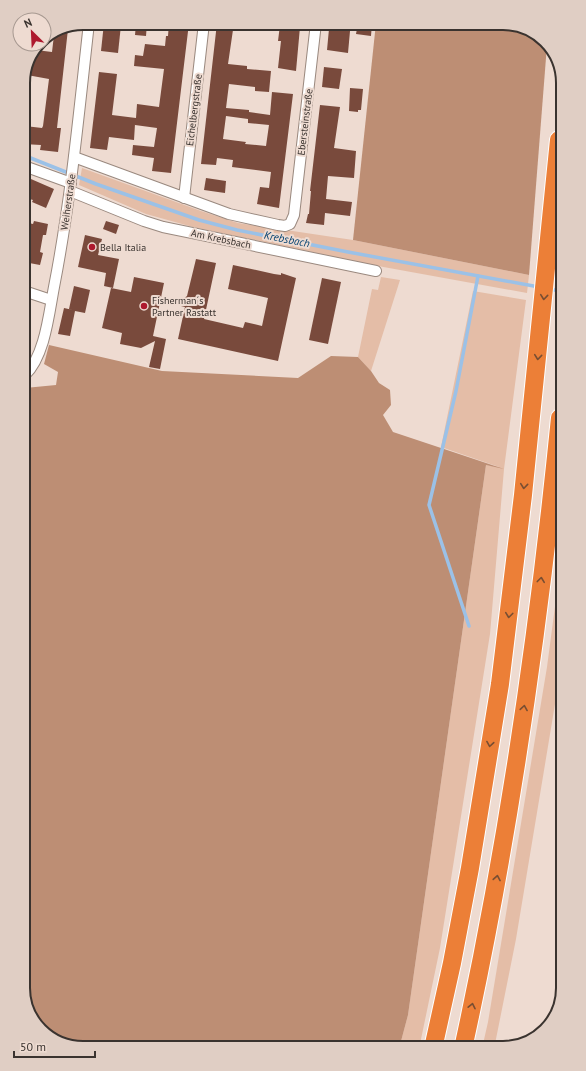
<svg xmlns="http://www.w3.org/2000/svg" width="586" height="1071" viewBox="0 0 586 1071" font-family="'PT Sans',sans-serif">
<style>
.green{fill:#e4bda7}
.forest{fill:#bd8e74}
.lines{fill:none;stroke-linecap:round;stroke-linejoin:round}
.stream{stroke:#9bc1e7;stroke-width:3.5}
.building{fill:#794a3c;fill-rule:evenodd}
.minor-casing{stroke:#9a897f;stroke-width:12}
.motorway-casing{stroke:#fff;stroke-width:20}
.minor{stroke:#fff;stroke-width:10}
.motorway{stroke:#ec7f37;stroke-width:18}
.oneway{stroke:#784e32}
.poi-dot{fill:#ae192e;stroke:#eedbd1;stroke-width:1.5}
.labels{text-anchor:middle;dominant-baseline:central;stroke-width:4;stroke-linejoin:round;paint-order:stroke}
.street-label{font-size:10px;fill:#3a332f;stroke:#eedbd1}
.poi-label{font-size:10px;fill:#3a332f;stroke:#eedbd1;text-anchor:start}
.water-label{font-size:11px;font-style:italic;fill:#044271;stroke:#eedbd1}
.rim{fill:none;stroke:#3a332f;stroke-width:2}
</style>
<rect width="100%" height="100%" fill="#eedbd1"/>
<!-- green -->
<g class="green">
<polygon points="82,168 201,211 238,223 353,240 529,275 527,293 378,266 193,227 146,214 79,185"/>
<polygon points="381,277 400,280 371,371 358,357 372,289 378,290"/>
<polygon points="473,291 526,300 504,469 490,634 440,948 420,1044 400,1045 408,1015 486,465 499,467 441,447"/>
<polygon points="561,561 561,668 516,939 495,1044 483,1044 488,1022 547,667"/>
</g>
<!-- forest -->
<g class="forest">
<polygon points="376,23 508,23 539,35 547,45 529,275 353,240"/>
<polygon points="49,345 162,371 298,378 331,356 358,357 371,371 379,383 390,390 391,405 383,415 393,432 504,469 486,465 408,1015 400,1045 79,1048 49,1038 28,1011 25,388 56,385 58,372 44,364"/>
</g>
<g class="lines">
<!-- stream -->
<g class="stream">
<polyline points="23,155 96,184 199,220 237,230 348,252 539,287"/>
<polyline points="549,289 560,291"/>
<polyline points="469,626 429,505 456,391 478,276"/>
</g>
</g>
<!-- building -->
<g class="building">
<polygon points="104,23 121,25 118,53 101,51"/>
<polygon points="137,23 147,23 146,36 135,35 136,24 137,25"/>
<polygon points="169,23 189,23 171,173 152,171 154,158 132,155 133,145 154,147 157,128 135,125 135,124 134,140 109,137 107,150 90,148 99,72 117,74 112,115 136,118 137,104 159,107 164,69 134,66 135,55 143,56 145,44 165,46 166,36 168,36"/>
<path d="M217,23H234L228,64L247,66V69L271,71L269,92L255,91V87L229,84L226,108L249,110V112L270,115L272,92L293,94L279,208L257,204L260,187L269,188L271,172L232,167L233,160L217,158L216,165L201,164ZM226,116L248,119V123L269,125L266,146L245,144L246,142L223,139Z"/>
<polygon points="358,23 372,23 371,36 356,34"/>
<polygon points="280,25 300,27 296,71 278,68 281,41 278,41"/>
<polygon points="68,29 57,128 61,128 58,152 40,150 41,145 23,144 25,126 42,128 43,126 49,79 27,75 28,69 36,50 52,52 54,35"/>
<polygon points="329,29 350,31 348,53 327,50"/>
<polygon points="324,67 342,69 339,89 322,87"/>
<polygon points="350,88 363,89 361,110 358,110 358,112 349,111"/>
<polygon points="320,105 340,107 334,148 356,151 354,178 328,176 326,199 352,202 350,216 325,213 324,225 306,223 308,214 309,214 311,191 310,191"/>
<polygon points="24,176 54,189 46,208 32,202 33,200 26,198 24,202"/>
<polygon points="206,178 226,181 225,193 204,190"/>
<polygon points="34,221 48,224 46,235 43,235 40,252 43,253 40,265 24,262 27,242 24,241 24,222 33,224"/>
<polygon points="106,221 119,225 116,234 103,229"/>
<polygon points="85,235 102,239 98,255 119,259 113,288 104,286 106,273 78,267"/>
<polygon points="196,259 216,263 204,319 243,328 245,322 262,326 268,298 228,289 233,265 274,274 281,275 281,273 296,278 278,361 178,339 185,307 181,306 182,300 187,296"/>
<polygon points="134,277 164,283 153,336 166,339 160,369 149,367 155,341 141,348 120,344 122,333 102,328 111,288 131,292"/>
<polygon points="322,278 341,282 328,344 309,340"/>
<polygon points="74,286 90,290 85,313 75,311 70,336 58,334 64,308 73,310 69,309"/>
</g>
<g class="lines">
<!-- minor casing -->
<g class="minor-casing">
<g id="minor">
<polyline points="74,157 229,214 278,225 285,226 290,224 294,215 316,23"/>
<polyline points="24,166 71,183"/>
<polyline points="70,191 144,221 163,227 376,271"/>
<polyline points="184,198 204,23"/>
<polyline points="24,291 51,300"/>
<path d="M25,375C45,356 49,313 54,287C71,200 79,111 89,23"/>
</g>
</g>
<!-- motorway casing -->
<g class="motorway-casing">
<g id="motorway">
<polyline points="434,1044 452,963 470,868 500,684 523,495 559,140"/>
<path d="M464,1044C509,838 539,628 560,418"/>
</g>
</g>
<!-- minor -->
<use href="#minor" class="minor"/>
<!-- motorway -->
<use href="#motorway" class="motorway"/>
</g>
<!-- one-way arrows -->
<defs><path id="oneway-chevron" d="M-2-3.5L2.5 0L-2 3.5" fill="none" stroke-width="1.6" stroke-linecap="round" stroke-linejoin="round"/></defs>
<g class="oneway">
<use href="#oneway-chevron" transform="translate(544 297) rotate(96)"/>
<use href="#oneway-chevron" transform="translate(538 357) rotate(96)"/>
<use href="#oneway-chevron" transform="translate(524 486) rotate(96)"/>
<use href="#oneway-chevron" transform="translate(541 580) rotate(-83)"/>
<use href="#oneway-chevron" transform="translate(509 615) rotate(97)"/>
<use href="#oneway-chevron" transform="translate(524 708) rotate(-81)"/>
<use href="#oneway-chevron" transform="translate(490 744) rotate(99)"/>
<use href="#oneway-chevron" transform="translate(497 878) rotate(-80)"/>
<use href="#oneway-chevron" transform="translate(472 1006) rotate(-78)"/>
</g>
<!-- markers -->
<g class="poi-dot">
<circle cx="92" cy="247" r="4"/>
<circle cx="144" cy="306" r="4"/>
</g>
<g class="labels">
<!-- street labels -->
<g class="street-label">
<text transform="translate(194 110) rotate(-83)">Eichelbergstraße</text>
<text transform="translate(305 122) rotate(-83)">Ebersteinstraße</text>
<text transform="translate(68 202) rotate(-82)">Weiherstraße</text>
<text transform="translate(221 239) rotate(12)">Am Krebsbach</text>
</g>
<!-- poi labels -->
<g class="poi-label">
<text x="100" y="247">Bella Italia</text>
<text x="152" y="300">Fisherman´s<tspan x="152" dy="12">Partner Rastatt</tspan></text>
</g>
<!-- water labels -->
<g class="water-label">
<text transform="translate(287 239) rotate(11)">Krebsbach</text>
</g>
</g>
<!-- crop -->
<path d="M0 0H586V1071H0ZM83 30H503A53 53 0 0 1 556 83V988A53 53 0 0 1 503 1041H83A53 53 0 0 1 30 988V83A53 53 0 0 1 83 30Z" fill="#e0cec4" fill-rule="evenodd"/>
<path class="rim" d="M83 30H503A53 53 0 0 1 556 83V988A53 53 0 0 1 503 1041H83A53 53 0 0 1 30 988V83A53 53 0 0 1 83 30Z"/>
<!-- north arrow -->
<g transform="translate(32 32) rotate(336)"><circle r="19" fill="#eedbd1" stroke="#a69890"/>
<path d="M0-3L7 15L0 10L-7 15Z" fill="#ae192e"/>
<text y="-6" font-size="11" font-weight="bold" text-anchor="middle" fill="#3a332f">N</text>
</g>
<!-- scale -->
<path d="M14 1051v6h81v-6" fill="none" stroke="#3a332f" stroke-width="2"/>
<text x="20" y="1051" font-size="12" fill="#3a332f" stroke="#eedbd1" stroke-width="3" paint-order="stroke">50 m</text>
</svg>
